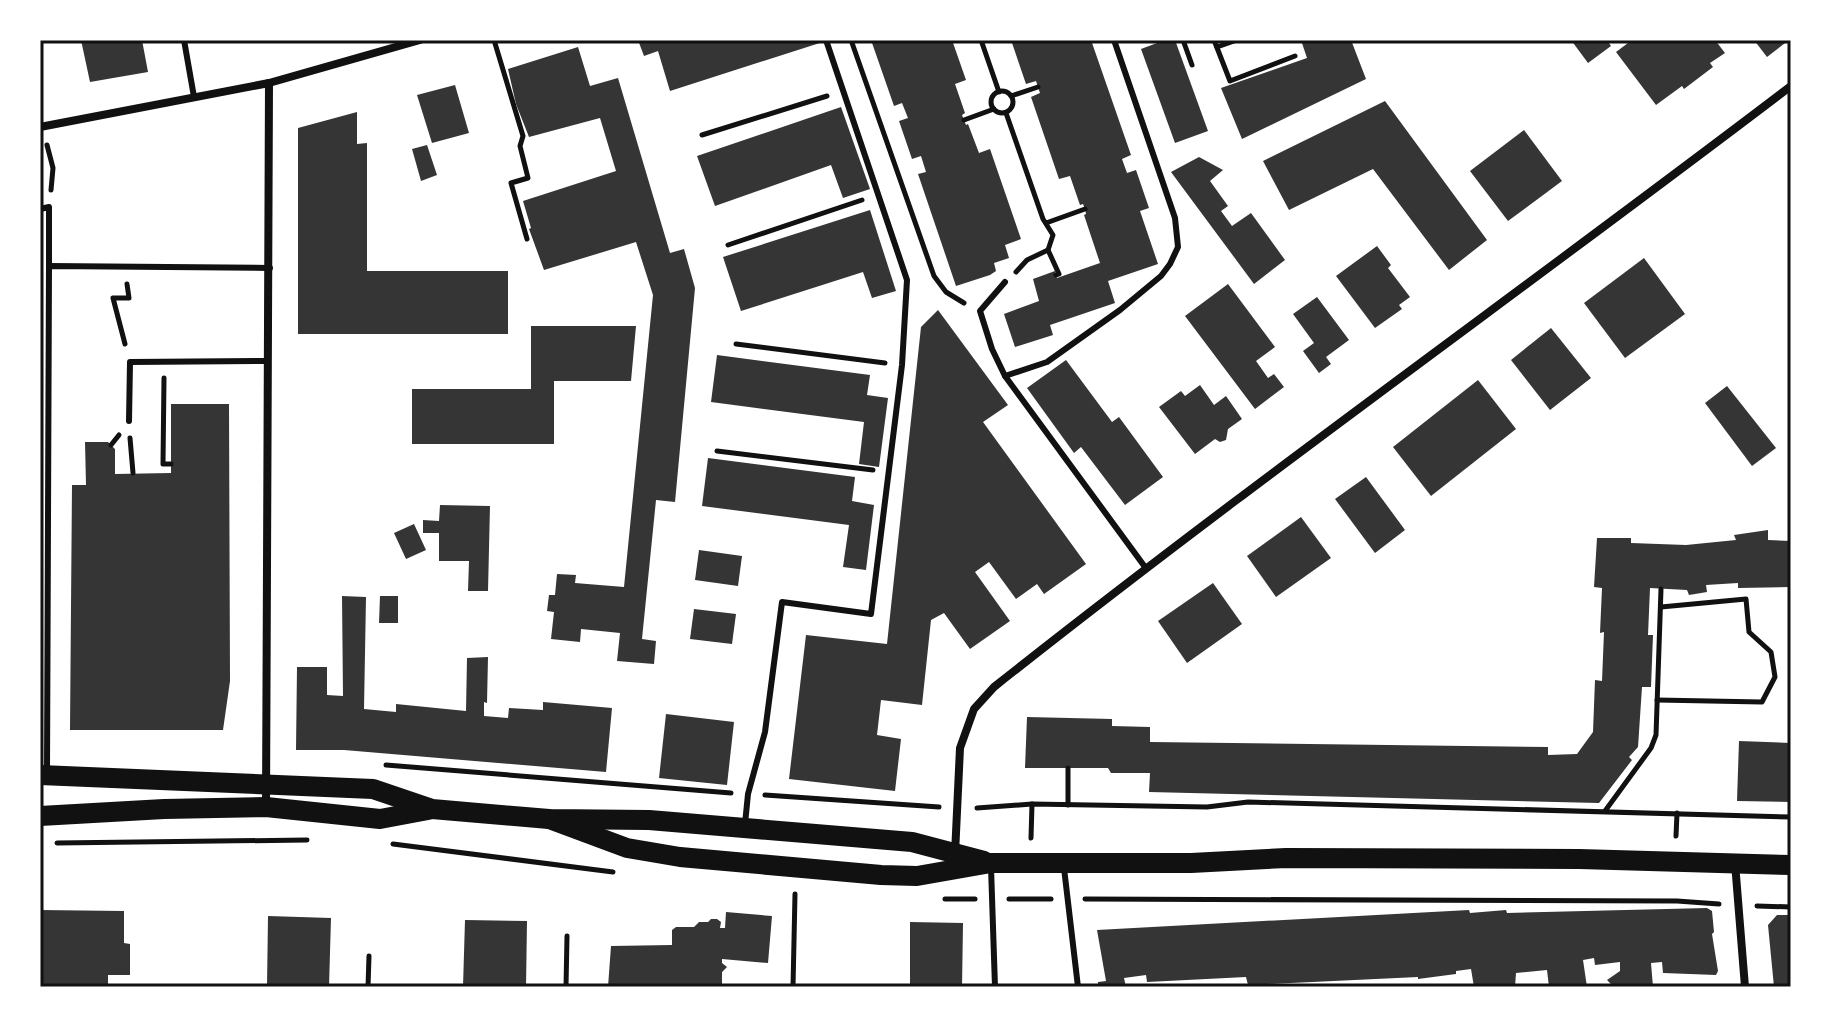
<svg xmlns="http://www.w3.org/2000/svg" width="1831" height="1027" viewBox="0 0 1831 1027" font-family="Merriweather,serif">
<style>
.building{fill:#353535}
.lines{fill:none;stroke-linecap:round;stroke-linejoin:round}
.path{stroke:#111;stroke-width:5}
.service{stroke:#111;stroke-width:6}
.minor{stroke:#111;stroke-width:8}
.primary{stroke:#111;stroke-width:20}
.neatline{fill:none;stroke:#111;stroke-width:3}
</style>
<rect width="100%" height="100%" fill="#fff"/>
<!-- building -->
<g class="building">
<polygon points="81,40 142,40 148,72 90,82"/>
<polygon points="638,40 826,40 826,41 670,91 658,51 644,56"/>
<polygon points="871,40 952,40 966,80 955,84 965,113 962,115 966,125 968,124 979,153 990,149 1021,239 1005,245 1009,258 994,263 996,271 990,275 956,286 918,174 926,172 921,156 912,159 899,121 908,118 902,103 894,106"/>
<polygon points="1011,40 1091,40 1131,155 1122,159 1127,173 1136,170 1149,208 1140,211 1158,264 1108,281 1115,303 1050,325 1053,335 1015,347 1004,314 1039,301 1033,279 1055,271 1057,278 1100,263 1084,215 1086,214 1085,209 1083,204 1080,205 1070,176 1059,179 1031,97 1040,93 1036,81 1026,84"/>
<polygon points="1165,40 1175,40 1208,131 1175,143 1141,49"/>
<polygon points="1301,40 1351,40 1366,79 1242,139 1221,88 1307,58"/>
<polygon points="1571,40 1607,40 1611,46 1588,63"/>
<polygon points="1632,40 1715,40 1725,53 1710,63 1713,67 1684,89 1682,86 1656,105 1616,52"/>
<polygon points="1754,40 1789,40 1767,57"/>
<polygon points="578,47 590,86 618,78 670,253 684,249 695,288 675,502 656,500 642,639 656,641 654,664 617,661 620,633 581,629 580,642 551,639 554,612 547,611 549,595 555,595 557,574 576,575 575,583 624,587 653,295 636,242 544,270 529,229 531,228 523,201 616,171 600,118 529,137 516,104 508,69"/>
<polygon points="455,85 469,133 432,143 417,95"/>
<polygon points="1385,101 1487,240 1449,270 1373,169 1289,210 1263,161"/>
<polygon points="841,107 870,189 843,198 831,165 715,206 697,156"/>
<polygon points="357,112 357,144 367,143 367,271 508,271 508,334 298,334 298,128"/>
<polygon points="1524,130 1562,181 1508,221 1470,171"/>
<polygon points="427,145 437,175 421,181 412,149"/>
<polygon points="1199,157 1223,170 1210,181 1228,206 1221,211 1232,226 1251,213 1285,260 1254,284 1171,172"/>
<polygon points="870,210 896,291 872,298 863,272 741,311 723,257"/>
<polygon points="1377,246 1391,265 1388,268 1410,297 1399,305 1402,309 1375,328 1336,276"/>
<polygon points="1644,258 1685,314 1625,358 1584,303"/>
<polygon points="1228,284 1275,347 1256,361 1268,378 1274,374 1284,387 1255,409 1185,316"/>
<polygon points="1317,297 1349,340 1326,357 1331,364 1319,373 1303,351 1314,343 1293,314"/>
<polygon points="938,310 1008,405 983,422 1086,564 1044,594 1037,584 1016,599 989,562 975,572 1010,621 970,649 944,613 931,620 922,705 881,700 877,735 901,739 895,791 789,779 806,635 887,644 921,327"/>
<polygon points="531,326 636,326 631,381 554,381 554,444 412,444 412,389 531,389"/>
<polygon points="1551,328 1591,378 1550,410 1511,360"/>
<polygon points="717,355 870,375 867,395 888,398 879,467 859,464 864,422 711,402"/>
<polygon points="1066,360 1112,422 1119,417 1163,477 1125,505 1081,447 1074,453 1027,388"/>
<polygon points="1478,380 1516,429 1431,496 1393,447"/>
<polygon points="1200,385 1214,405 1226,396 1242,419 1228,429 1226,440 1220,442 1215,439 1195,454 1159,407 1181,391 1185,396"/>
<polygon points="1727,386 1776,448 1752,466 1705,403"/>
<polygon points="171,404 229,404 230,681 223,730 70,730 72,485 86,485 85,442 108,442 115,449 115,474 171,473"/>
<polygon points="708,458 855,477 852,501 874,505 866,570 843,567 849,525 702,506"/>
<polygon points="1366,477 1405,530 1375,553 1335,499"/>
<polygon points="440,505 490,506 488,591 468,591 469,561 439,561 439,533 423,533 423,520 439,521"/>
<polygon points="1301,517 1331,558 1276,597 1247,556"/>
<polygon points="414,524 426,550 406,559 394,533"/>
<polygon points="1768,530 1768,540 1791,541 1791,587 1738,588 1738,583 1706,585 1707,592 1689,595 1687,590 1650,588 1648,635 1653,635 1651,687 1642,687 1638,747 1629,757 1632,760 1599,803 1149,792 1150,773 1111,773 1108,768 1025,768 1027,717 1112,719 1112,726 1150,727 1150,742 1548,747 1548,755 1577,754 1593,732 1595,680 1602,681 1604,632 1600,633 1602,588 1594,587 1597,538 1631,538 1631,543 1686,545 1736,540 1734,535"/>
<polygon points="699,550 742,556 738,586 695,580"/>
<polygon points="1213,583 1242,624 1187,663 1158,621"/>
<polygon points="342,596 366,597 364,709 396,712 396,704 466,711 467,658 488,657 487,703 484,702 484,716 508,718 509,708 543,710 543,702 612,708 606,772 344,750 296,750 297,667 327,667 327,695 343,696"/>
<polygon points="380,596 398,596 398,623 379,623"/>
<polygon points="694,609 736,614 732,644 690,639"/>
<polygon points="666,714 734,722 727,785 659,778"/>
<polygon points="1739,741 1791,743 1791,802 1737,801"/>
<polygon points="1707,908 1712,911 1714,932 1712,934 1718,971 1716,975 1663,973 1662,962 1651,963 1653,987 1614,987 1607,980 1620,971 1620,962 1595,965 1594,958 1583,960 1587,987 1549,987 1547,970 1516,973 1515,987 1474,987 1471,969 1456,971 1456,974 1418,979 1418,977 1248,985 1246,977 1147,982 1146,975 1124,978 1126,987 1098,987 1098,982 1106,981 1097,930 1469,910 1470,913 1506,910 1507,913"/>
<polygon points="40,910 124,911 124,943 130,944 130,975 108,975 108,987 40,987"/>
<polygon points="726,912 772,916 768,963 722,959 722,963 727,967 722,972 722,987 608,987 611,946 672,945 672,930 676,927 694,927 699,922 708,922 711,919 717,919 721,922 720,928 725,928"/>
<polygon points="1777,915 1791,915 1791,987 1774,987 1768,925"/>
<polygon points="268,916 331,918 329,987 267,987"/>
<polygon points="465,920 527,921 526,987 463,987"/>
<polygon points="910,922 963,923 962,987 910,987"/>
</g>
<g class="lines">
<!-- path -->
<g class="path">
<polyline points="494,40 523,136 520,146 528,178 511,183 527,239"/>
<polyline points="851,40 934,276 946,292 964,303"/>
<polyline points="981,40 999,92"/>
<polyline points="1183,40 1192,65"/>
<polyline points="1214,40 1230,81 1295,56"/>
<polyline points="1217,47 1237,40"/>
<circle cx="1002" cy="102" r="11"/>
<polyline points="1011,96 1038,87"/>
<polyline points="1006,113 1043,219 1053,235 1048,250 1027,260 1016,272"/>
<polyline points="964,120 994,109"/>
<polyline points="702,135 827,96"/>
<polyline points="47,145 53,168 51,190"/>
<polyline points="1046,223 1085,209"/>
<polyline points="728,245 862,200"/>
<polyline points="1048,250 1059,274 1056,275"/>
<polyline points="125,344 113,298 129,298 127,284"/>
<polyline points="736,344 885,363"/>
<polyline points="164,378 163,464 171,464"/>
<polyline points="130,438 133,473"/>
<polyline points="111,445 119,435"/>
<polyline points="717,451 873,470"/>
<polyline points="1657,700 1762,702 1775,677 1771,652 1749,632 1746,599 1661,607"/>
<polyline points="386,765 731,793"/>
<polyline points="765,795 939,807"/>
<polyline points="1068,805 1068,768"/>
<polyline points="977,808 1032,804 1207,807 1248,802 1791,817"/>
<polyline points="1605,811 1651,748 1656,735 1661,589"/>
<polyline points="1676,836 1677,813"/>
<polyline points="1031,838 1032,804"/>
<polyline points="57,843 307,840"/>
<polyline points="393,844 613,872"/>
<polyline points="945,899 975,899"/>
<polyline points="1009,899 1051,899"/>
<polyline points="1085,899 1677,901 1719,904"/>
<polyline points="1757,906 1791,907"/>
<polyline points="368,987 369,956"/>
<polyline points="566,987 567,936"/>
<polyline points="793,987 795,894"/>
</g>
<!-- service -->
<g class="service">
<polyline points="184,40 194,97"/>
<polyline points="40,209 49,207 49,266"/>
<polyline points="1005,282 980,311 992,349 1005,376 1145,567"/>
<polyline points="1005,376 1047,362 1120,310 1161,276 1170,264 1178,247 1175,218 1114,40"/>
<polyline points="129,421 130,362 268,361"/>
<polyline points="47,771 49,266 270,268"/>
<polyline points="745,824 748,794 765,732 782,602 871,614 902,365 907,280 826,40"/>
<polyline points="991,867 995,987"/>
<polyline points="1064,868 1078,987"/>
</g>
<!-- minor -->
<g class="minor">
<polyline points="40,127 269,83 420,40"/>
<polyline points="266,806 269,83"/>
<path d="M955,854L960,748L974,709L994,687C1255,480 1526,288 1791,86"/>
<polyline points="1735,863 1745,987"/>
</g>
<!-- primary -->
<g class="primary">
<polyline points="40,775 373,789 432,809 549,819 649,820 912,842 984,861"/>
<polyline points="40,816 164,809 266,807 380,819 428,810"/>
<polyline points="549,819 627,848 680,857 881,875 917,876 991,863 1191,863 1286,858 1579,859 1791,865"/>
</g>
</g>
<!-- border -->
<rect width="1831" height="1027" fill="none" stroke="#ffffff" stroke-width="84"/>
<rect x="42" y="42" width="1747" height="943" class="neatline"/>
</svg>
